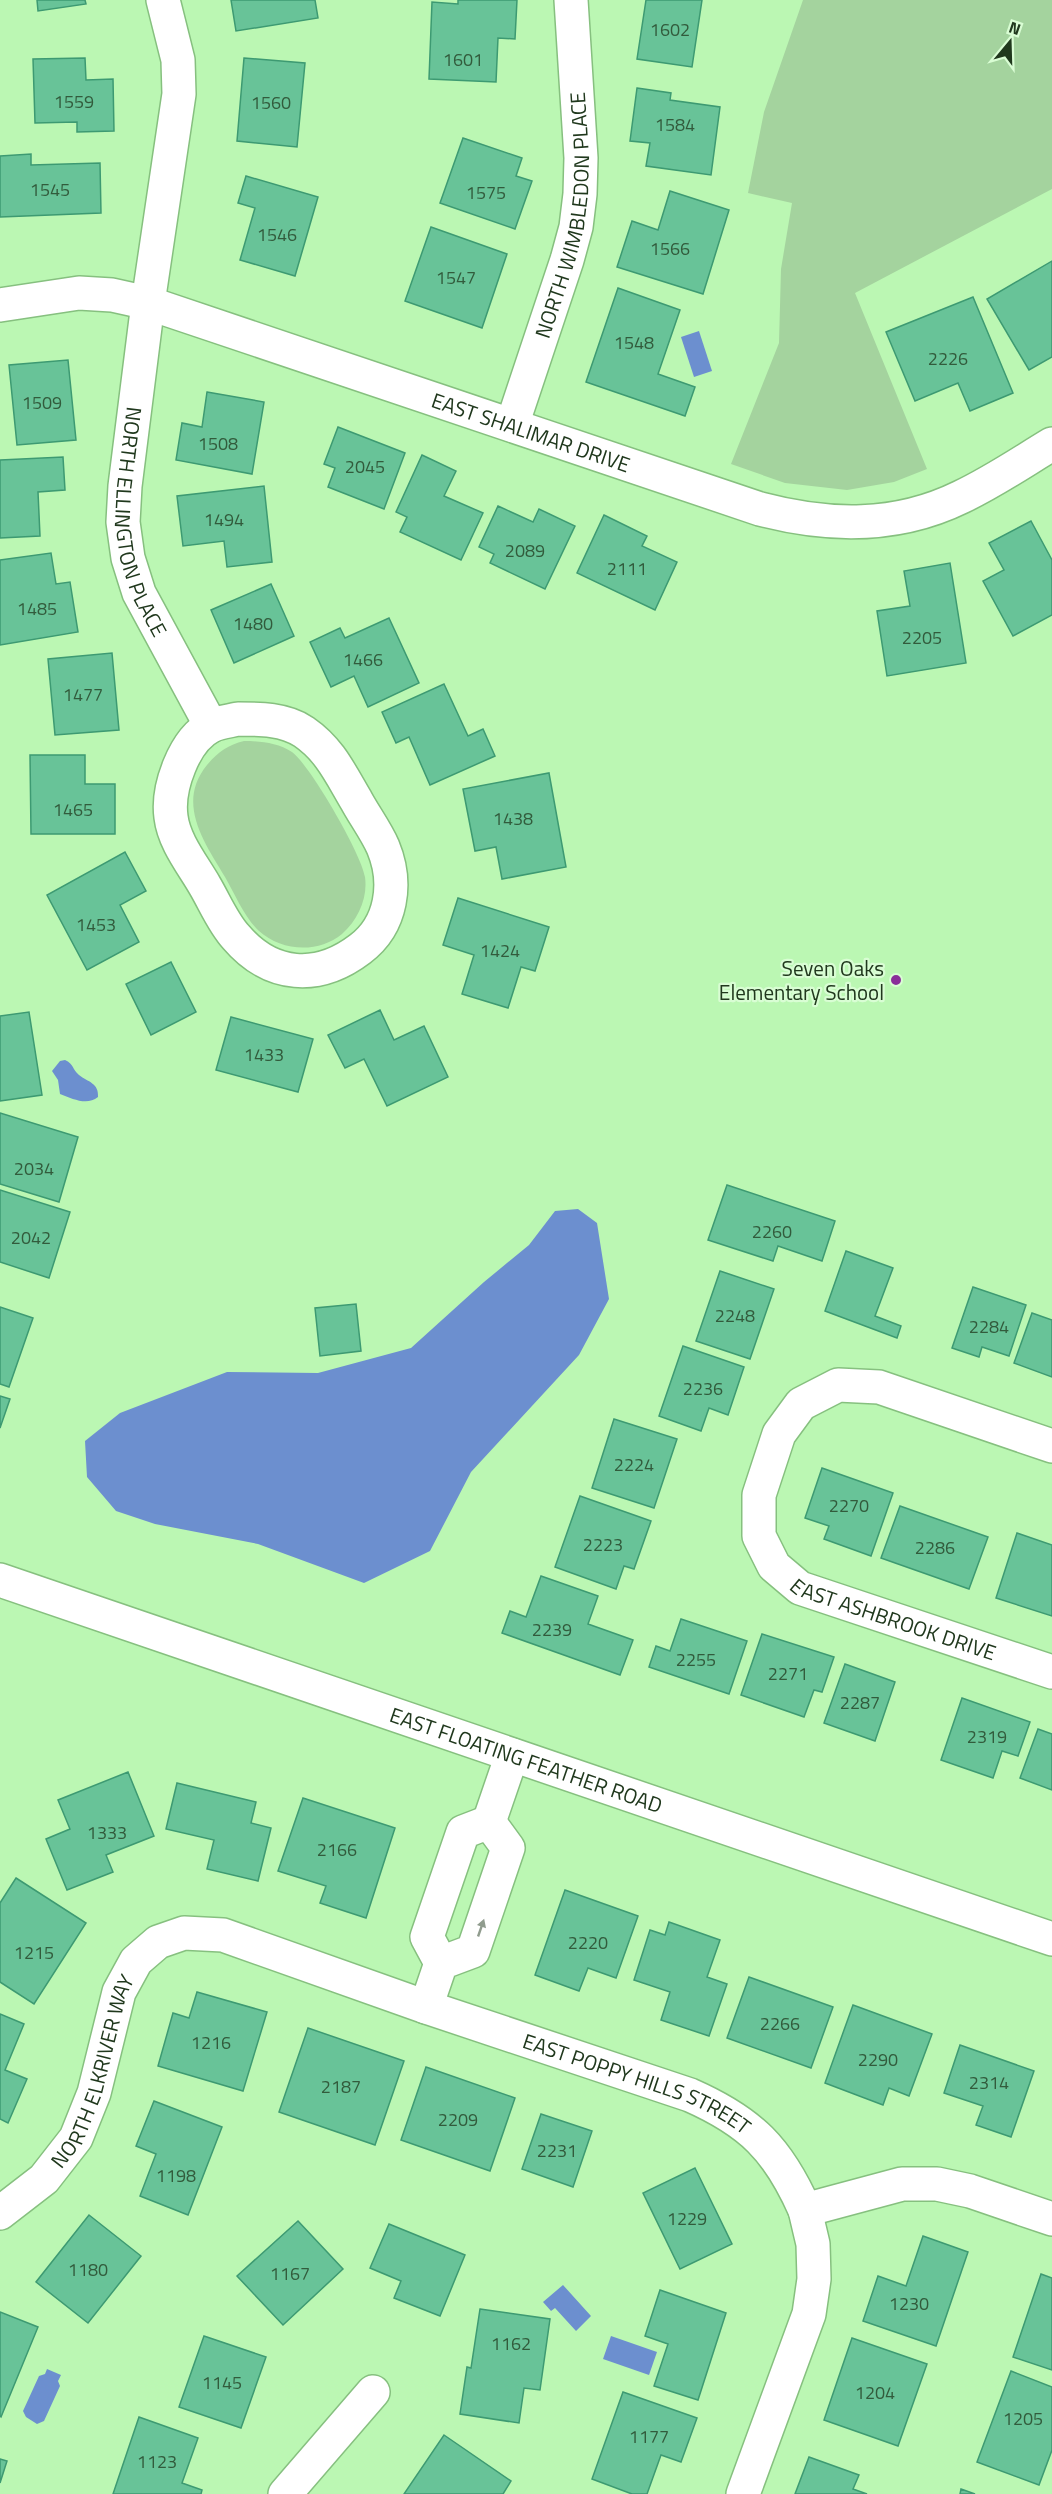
<svg xmlns="http://www.w3.org/2000/svg" width="1052" height="2494" viewBox="0 0 1052 2494" font-family="'Titillium Web',sans-serif">
<style>
.green{fill:#a4d39e}
.water{fill:#6c8fcf}
.building{fill:#68c398;stroke:#3d9a72;stroke-width:1.5}
.lines{fill:none;stroke-linecap:round;stroke-linejoin:round}
.minor-casing{stroke:#86c07f;stroke-width:36}
.major-casing{stroke:#86c07f;stroke-width:36}
.minor{stroke:#fff;stroke-width:33}
.major{stroke:#fff;stroke-width:33}
.oneway{fill:#909c8e}
.poi-dot{fill:#8a2e99;stroke:#d9fdd4;stroke-width:2}
.labels{text-anchor:middle;dominant-baseline:central;stroke-width:4.5;stroke-linejoin:round;paint-order:stroke}
.number-label{font-size:18px;fill:#325b3c}
.street-label{font-size:21px;fill:#20381d;stroke:#d9fdd4}
.poi-label{font-size:21px;fill:#20381d;stroke:#d9fdd4;text-anchor:end}
</style>
<rect width="100%" height="100%" fill="#bbf7b3"/>
<!-- green -->
<g class="green">
<polygon points="803,0 1052,0 1052,189 855,293 927,469 894,482 847,490 785,483 731,464 779,343 781,269 792,203 748,193 764,112"/>
<path d="M244,741C261,741 278,743 292,752C310,765 362,855 365,877C368,898 358,920 342,934C318,954 281,951 259,931C244,917 235,894 225,877C204,842 176,803 207,765C218,752 228,745 244,741Z"/>
</g>
<!-- water -->
<g class="water">
<polygon points="699,331 712,371 694,377 681,337"/>
<path d="M65,1060C74,1064 72,1069 79,1075C88,1082 99,1083 98,1097C87,1106 73,1099 60,1094L58,1080L52,1071L60,1061Z"/>
<polygon points="578,1209 597,1223 609,1299 579,1355 471,1472 430,1551 364,1583 258,1544 155,1524 116,1511 87,1477 85,1441 120,1413 227,1372 318,1373 411,1348 484,1282 529,1245 555,1211"/>
<polygon points="563,2285 591,2316 576,2331 555,2308 551,2311 543,2302"/>
<polygon points="611,2336 657,2352 649,2375 603,2359"/>
<polygon points="47,2369 61,2375 58,2381 60,2386 44,2421 37,2424 26,2417 23,2411 39,2376 45,2374"/>
</g>
<!-- building -->
<g class="building">
<polygon points="37,0 85,0 86,4 38,11"/>
<polygon points="231,0 315,0 318,18 236,31"/>
<polygon points="458,0 517,0 515,39 498,38 496,82 429,79 432,2 458,4"/>
<polygon points="646,0 702,0 692,67 637,59"/>
<polygon points="85,58 86,80 113,79 114,131 77,132 77,122 35,123 33,59"/>
<polygon points="244,58 305,63 297,147 237,141"/>
<polygon points="637,88 671,93 670,100 720,107 711,175 646,166 650,143 630,141"/>
<polygon points="463,138 522,158 516,176 532,181 515,229 440,203"/>
<polygon points="31,154 31,165 100,163 101,213 0,217 0,156"/>
<polygon points="246,176 318,197 295,276 240,260 255,208 238,203"/>
<polygon points="670,191 729,210 703,294 617,267 632,221 658,230"/>
<polygon points="431,227 507,254 482,328 405,301"/>
<polygon points="1052,261 1052,357 1029,370 987,299"/>
<polygon points="618,288 680,310 658,374 695,387 685,416 586,382"/>
<polygon points="973,297 1013,393 970,411 958,383 915,401 886,332"/>
<polygon points="68,360 76,440 17,445 9,365"/>
<polygon points="207,392 264,402 252,474 176,460 182,423 202,427"/>
<polygon points="338,427 405,453 384,509 328,487 335,468 324,464"/>
<polygon points="422,455 456,471 444,496 483,513 461,560 400,532 407,517 396,512"/>
<polygon points="63,457 65,490 38,492 40,536 0,538 0,460"/>
<polygon points="264,486 272,562 227,567 224,541 183,546 177,496"/>
<polygon points="498,506 533,522 539,509 575,526 545,589 490,563 494,554 479,547"/>
<polygon points="604,515 647,536 642,546 677,562 655,610 577,573"/>
<polygon points="1031,521 1052,560 1052,615 1013,636 983,581 1004,570 989,543"/>
<polygon points="51,553 56,584 70,582 78,632 0,645 0,560"/>
<polygon points="950,563 966,663 887,676 877,611 910,606 904,571"/>
<polygon points="271,584 294,636 234,663 211,610"/>
<polygon points="389,618 419,683 368,707 354,676 331,687 310,642 340,628 345,638"/>
<polygon points="112,653 119,730 55,735 48,659"/>
<polygon points="444,684 468,736 483,729 495,756 430,785 409,737 396,743 382,712"/>
<polygon points="30,755 85,755 85,784 115,784 115,834 31,834"/>
<polygon points="549,773 566,867 502,879 496,847 475,851 463,789"/>
<polygon points="125,852 146,891 120,905 139,942 87,970 47,895"/>
<polygon points="458,898 549,927 535,971 521,967 508,1008 462,994 474,955 443,945"/>
<polygon points="171,962 196,1012 151,1035 126,984"/>
<polygon points="380,1010 394,1040 424,1026 448,1077 387,1106 364,1059 345,1068 328,1035"/>
<polygon points="29,1012 42,1095 0,1101 0,1016"/>
<polygon points="231,1017 313,1039 298,1092 216,1070"/>
<polygon points="0,1113 78,1137 59,1202 0,1184"/>
<polygon points="727,1185 835,1221 822,1261 778,1246 773,1261 708,1240"/>
<polygon points="0,1190 70,1212 49,1278 0,1262"/>
<polygon points="846,1251 893,1268 875,1316 901,1326 897,1338 825,1311"/>
<polygon points="720,1271 774,1289 750,1359 696,1341"/>
<polygon points="973,1287 1026,1305 1009,1356 982,1347 979,1357 952,1348"/>
<polygon points="356,1304 361,1351 320,1356 315,1308"/>
<polygon points="0,1307 33,1318 9,1387 0,1384"/>
<polygon points="1032,1313 1052,1320 1052,1377 1014,1363"/>
<polygon points="683,1346 744,1367 728,1415 709,1408 701,1431 659,1416"/>
<polygon points="0,1396 10,1399 0,1428"/>
<polygon points="614,1419 677,1439 654,1508 592,1488"/>
<polygon points="822,1468 893,1493 871,1556 824,1539 829,1526 805,1518"/>
<polygon points="580,1496 651,1521 634,1569 624,1566 616,1589 555,1567"/>
<polygon points="900,1506 988,1537 969,1589 881,1558"/>
<polygon points="1017,1533 1052,1545 1052,1616 996,1598"/>
<polygon points="541,1576 598,1596 588,1624 633,1640 620,1675 502,1633 510,1611 526,1617"/>
<polygon points="681,1619 747,1641 729,1694 649,1667 656,1646 670,1651"/>
<polygon points="762,1634 834,1657 822,1692 814,1690 804,1717 741,1695"/>
<polygon points="845,1664 895,1682 875,1741 824,1723"/>
<polygon points="962,1698 1030,1722 1018,1756 1002,1751 993,1778 941,1760"/>
<polygon points="1038,1729 1052,1734 1052,1790 1020,1778"/>
<polygon points="128,1772 154,1836 106,1855 113,1872 67,1890 46,1839 70,1829 58,1800"/>
<polygon points="177,1783 256,1802 251,1823 271,1828 258,1881 207,1869 214,1840 166,1829"/>
<polygon points="303,1798 395,1828 366,1918 320,1903 326,1886 278,1871"/>
<polygon points="16,1878 86,1923 34,2004 0,1982 0,1903"/>
<polygon points="565,1890 638,1916 616,1978 588,1968 579,1991 535,1975"/>
<polygon points="669,1922 720,1940 707,1977 727,1984 709,2036 661,2020 670,1992 634,1980 650,1930 665,1935"/>
<polygon points="749,1977 833,2007 811,2068 727,2038"/>
<polygon points="197,1992 267,2012 243,2091 158,2066 173,2013 189,2018"/>
<polygon points="853,2005 932,2034 909,2096 889,2088 883,2105 825,2083"/>
<polygon points="0,2014 24,2024 5,2070 27,2079 8,2123 0,2119"/>
<polygon points="308,2028 404,2061 375,2145 279,2112"/>
<polygon points="960,2045 1034,2071 1011,2137 976,2125 983,2106 944,2093"/>
<polygon points="426,2067 515,2098 490,2171 401,2140"/>
<polygon points="154,2101 222,2127 188,2215 140,2196 156,2154 136,2146"/>
<polygon points="541,2114 592,2131 573,2187 522,2169"/>
<polygon points="695,2168 732,2244 680,2269 643,2193"/>
<polygon points="89,2215 141,2256 88,2323 36,2282"/>
<polygon points="298,2221 343,2269 283,2325 237,2276"/>
<polygon points="389,2224 465,2255 440,2316 394,2298 401,2281 370,2268"/>
<polygon points="923,2236 968,2252 936,2346 863,2321 878,2276 906,2286"/>
<polygon points="1041,2274 1052,2278 1052,2370 1013,2357"/>
<polygon points="660,2290 726,2313 698,2400 654,2386 668,2344 645,2336"/>
<polygon points="480,2309 550,2319 540,2390 524,2388 519,2423 460,2414 467,2367 471,2368"/>
<polygon points="0,2312 38,2327 1,2417 0,2416"/>
<polygon points="204,2336 266,2357 241,2428 179,2407"/>
<polygon points="852,2338 927,2364 898,2446 824,2420"/>
<polygon points="1011,2371 1052,2387 1052,2450 1039,2485 977,2462"/>
<polygon points="623,2392 697,2418 681,2462 661,2455 647,2494 632,2494 592,2479"/>
<polygon points="139,2417 198,2438 182,2483 202,2490 201,2494 113,2494"/>
<polygon points="444,2435 511,2481 503,2494 404,2494"/>
<polygon points="809,2457 859,2475 853,2489 867,2494 795,2494"/>
<polygon points="0,2459 7,2461 0,2483"/>
<polygon points="961,2489 975,2494 960,2494"/>
</g>
<g class="lines">
<!-- minor casing -->
<g class="minor-casing">
<g id="minor">
<path id="s1" d="M163,0L178,60L179,94L148,303L125,486L123,522L128,558L139,593L211,726"/>
<path id="s2" d="M0,305L79,293L112,295L148,303L760,509C828,527 896,529 961,497C993,482 1022,462 1052,444"/>
<path id="s3" d="M512,425L567,260L576,227L580,194L581,158L571,0"/>
<path d="M238,719C260,719 285,719 304,732C330,750 340,773 356,800C364,815 376,831 383,847C398,883 392,925 360,949C318,981 271,978 236,937C223,923 215,903 205,886C193,865 174,842 171,817C167,788 184,740 211,726C219,722 230,721 238,719Z"/>
<path id="s4" d="M1052,1446L879,1387L838,1385L801,1404L779,1434L759,1495V1536L774,1566L800,1588L1052,1672"/>
<polyline points="489,1822 512,1755"/>
<polyline points="426,2007 441,1963 427,1937 463,1832 489,1822 508,1848 473,1951 441,1963"/>
<path id="s5" d="M0,2213L44,2179L76,2138L94,2093L119,1992L136,1961L158,1942L184,1933L223,1935L426,2007L690,2095C751,2122 778,2149 805,2210L902,2184H937L970,2191L1052,2219"/>
<polyline points="285,2494 373,2392"/>
<polyline points="743,2494 809,2314 814,2279 813,2244 805,2210"/>
</g>
</g>
<!-- major casing -->
<g class="major-casing">
<g id="major">
<path id="s6" d="M0,1580L1052,1939"/>
</g>
</g>
<!-- minor -->
<use href="#minor" class="minor"/>
<!-- major -->
<use href="#major" class="major"/>
</g>
<!-- one-way arrows -->
<defs><path id="oneway-solid" d="M-6-.8H1V-3.2L6.5 0L1 3.2V.8H-6Z" transform="scale(1.5)"/></defs>
<use class="oneway" href="#oneway-solid" transform="translate(481 1928) rotate(-71)"/>
<!-- markers -->
<circle class="poi-dot" cx="896" cy="980" r="6"/>
<g class="labels">
<!-- number labels -->
<g class="number-label">
<text x="670" y="29">1602</text>
<text x="463" y="59">1601</text>
<text x="74" y="101">1559</text>
<text x="271" y="102">1560</text>
<text x="675" y="124">1584</text>
<text x="50" y="189">1545</text>
<text x="486" y="192">1575</text>
<text x="277" y="234">1546</text>
<text x="670" y="248">1566</text>
<text x="456" y="277">1547</text>
<text x="634" y="342">1548</text>
<text x="948" y="358">2226</text>
<text x="42" y="402">1509</text>
<text x="218" y="443">1508</text>
<text x="365" y="466">2045</text>
<text x="224" y="519">1494</text>
<text x="525" y="550">2089</text>
<text x="627" y="568">2111</text>
<text x="37" y="608">1485</text>
<text x="253" y="623">1480</text>
<text x="922" y="637">2205</text>
<text x="363" y="659">1466</text>
<text x="83" y="694">1477</text>
<text x="73" y="809">1465</text>
<text x="513" y="818">1438</text>
<text x="96" y="924">1453</text>
<text x="500" y="950">1424</text>
<text x="264" y="1054">1433</text>
<text x="34" y="1168">2034</text>
<text x="772" y="1231">2260</text>
<text x="31" y="1237">2042</text>
<text x="735" y="1315">2248</text>
<text x="989" y="1326">2284</text>
<text x="703" y="1388">2236</text>
<text x="634" y="1464">2224</text>
<text x="849" y="1505">2270</text>
<text x="603" y="1544">2223</text>
<text x="935" y="1547">2286</text>
<text x="552" y="1629">2239</text>
<text x="696" y="1659">2255</text>
<text x="788" y="1673">2271</text>
<text x="860" y="1702">2287</text>
<text x="987" y="1736">2319</text>
<text x="107" y="1832">1333</text>
<text x="337" y="1849">2166</text>
<text x="588" y="1942">2220</text>
<text x="34" y="1952">1215</text>
<text x="780" y="2023">2266</text>
<text x="211" y="2042">1216</text>
<text x="878" y="2059">2290</text>
<text x="989" y="2082">2314</text>
<text x="341" y="2086">2187</text>
<text x="458" y="2119">2209</text>
<text x="557" y="2150">2231</text>
<text x="176" y="2175">1198</text>
<text x="687" y="2218">1229</text>
<text x="88" y="2269">1180</text>
<text x="290" y="2273">1167</text>
<text x="909" y="2303">1230</text>
<text x="511" y="2343">1162</text>
<text x="222" y="2382">1145</text>
<text x="875" y="2392">1204</text>
<text x="1023" y="2418">1205</text>
<text x="649" y="2436">1177</text>
<text x="157" y="2461">1123</text>
</g>
<!-- street labels -->
<g class="street-label">
<text stroke="none"><textPath href="#s3" startOffset="218">NORTH WIMBLEDON PLACE</textPath></text>
<text stroke="none"><textPath href="#s2" startOffset="554">EAST SHALIMAR DRIVE</textPath></text>
<text stroke="none"><textPath href="#s1" startOffset="530">NORTH ELLINGTON PLACE</textPath></text>
<text stroke="none"><textPath href="#s4" startOffset="574">EAST ASHBROOK DRIVE</textPath></text>
<text stroke="none"><textPath href="#s6" startOffset="556">EAST FLOATING FEATHER ROAD</textPath></text>
<text stroke="none"><textPath href="#s5" startOffset="176">NORTH ELKRIVER WAY</textPath></text>
<text stroke="none"><textPath href="#s5" startOffset="831">EAST POPPY HILLS STREET</textPath></text>
</g>
<!-- poi labels -->
<g class="poi-label">
<text x="884" y="968">Seven Oaks<tspan x="884" dy="24">Elementary School</tspan></text>
</g>
</g>
<!-- north arrow -->
<g transform="translate(1010 42) rotate(19)" stroke="#d9fdd4" stroke-width="4.5" paint-order="stroke">
<path d="M0-4.5L10 22L0 15L-10 22Z" fill="#20381d"/>
<text y="-9" font-size="16" font-weight="bold" text-anchor="middle" fill="#20381d">N</text>
</g>
</svg>
